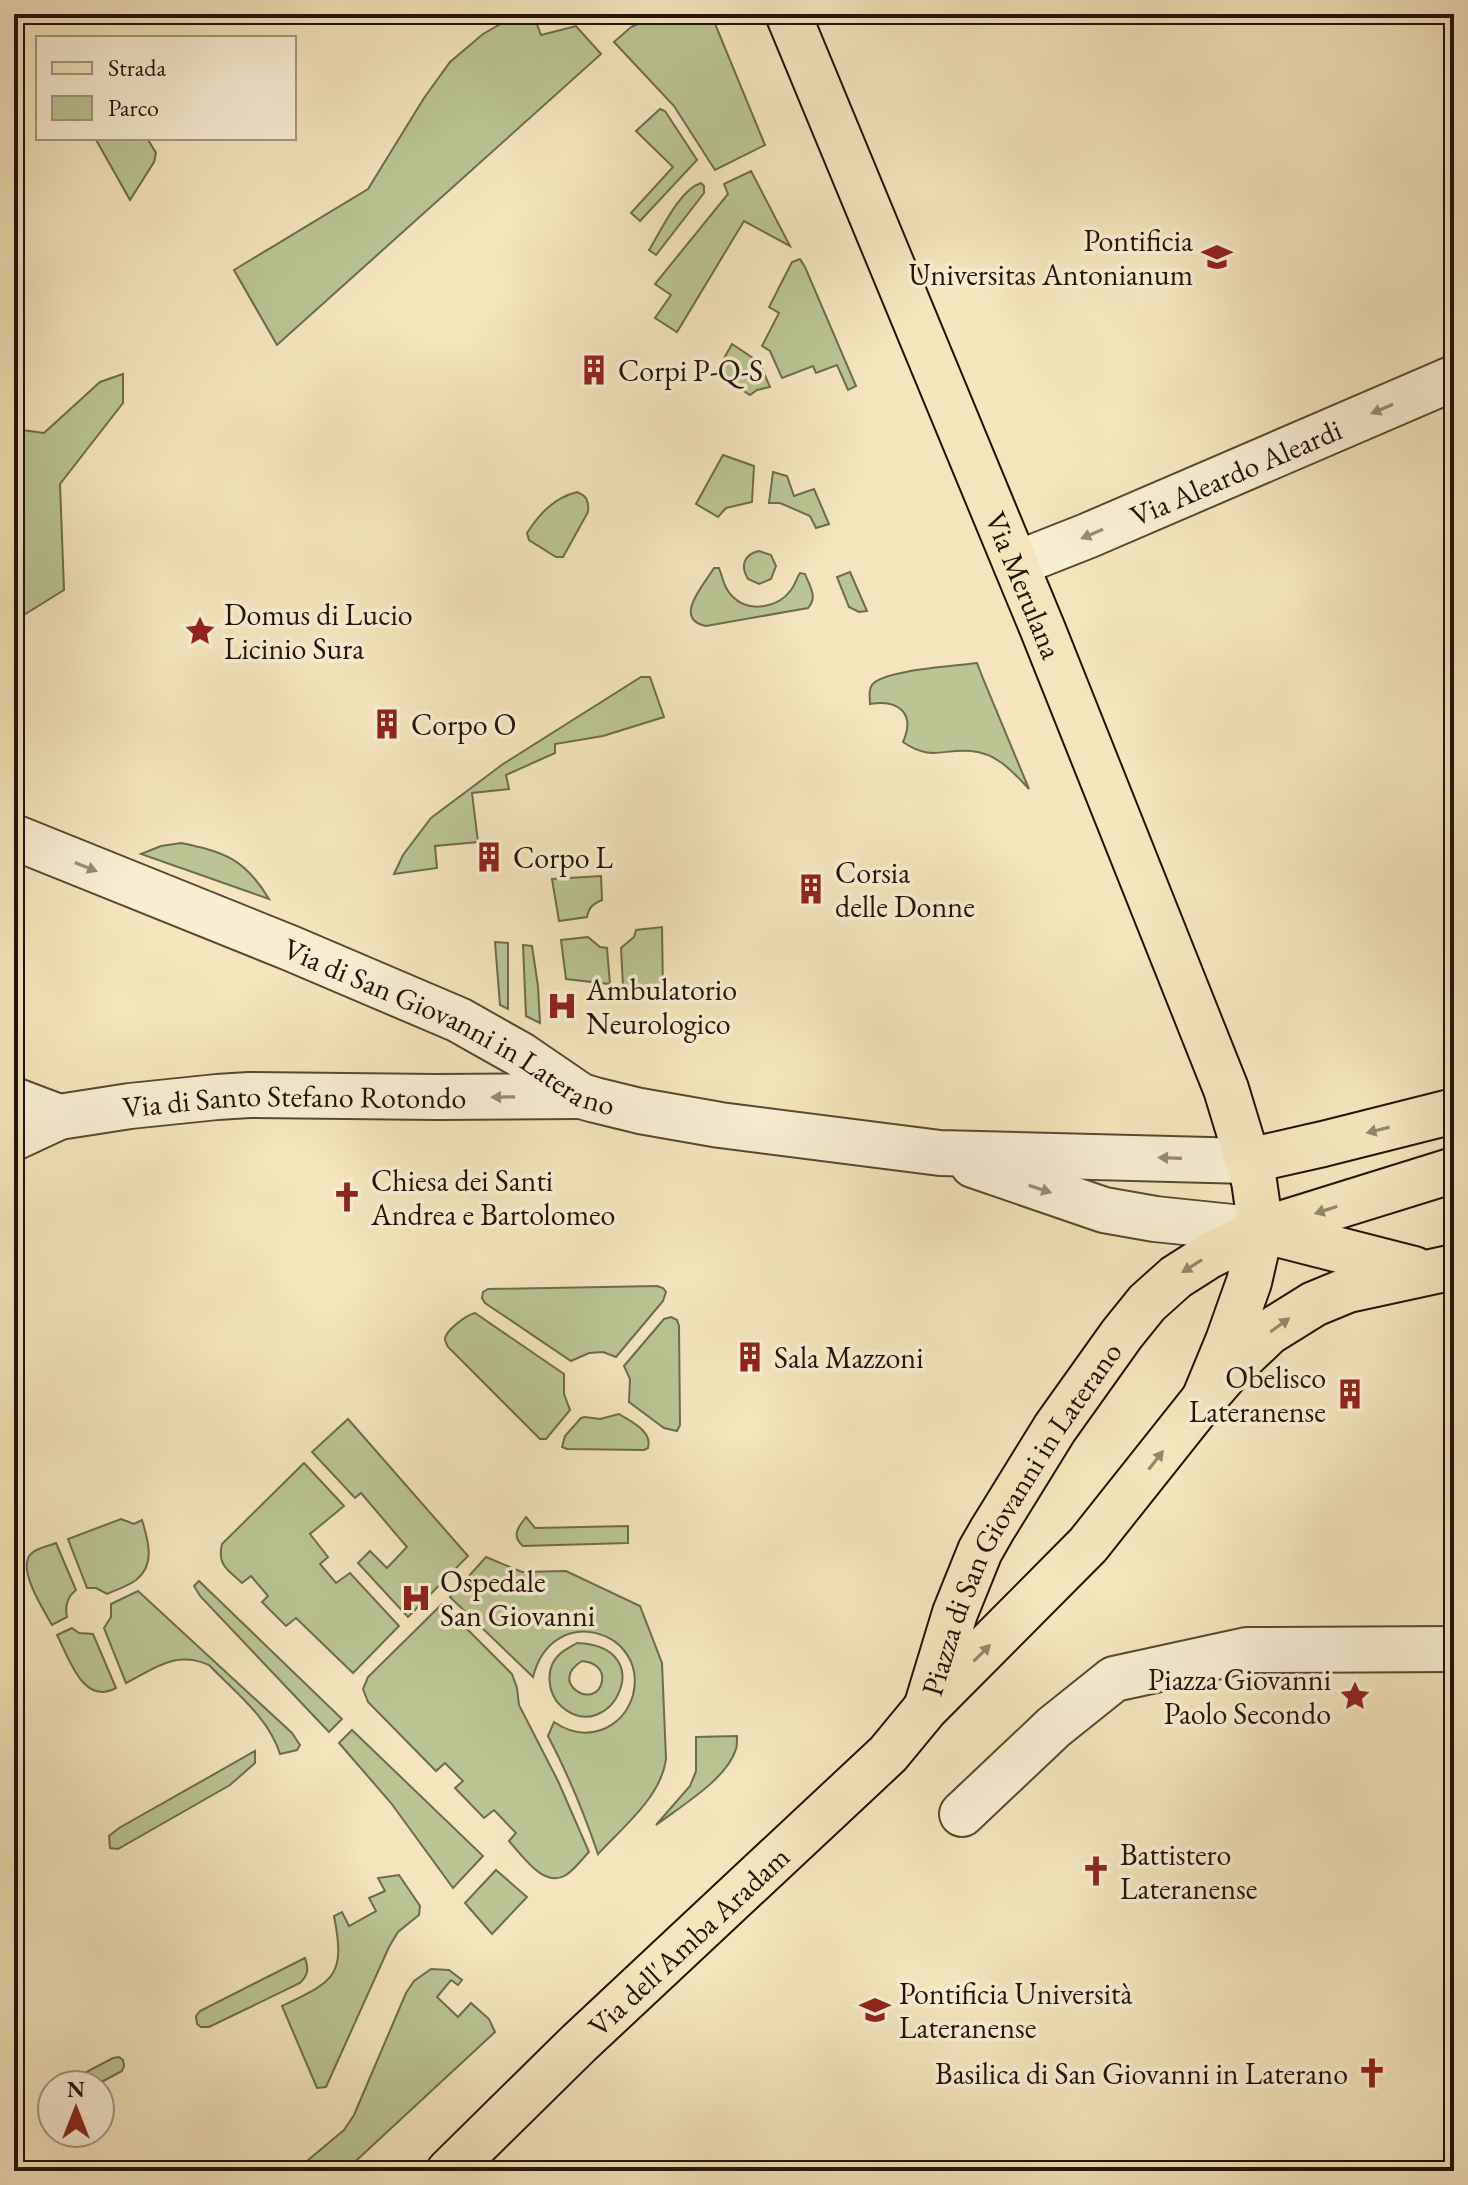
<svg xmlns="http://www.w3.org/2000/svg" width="1468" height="2185" viewBox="0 0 1468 2185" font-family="'EB Garamond',serif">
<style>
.green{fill:#bac591;stroke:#6e6c4c;stroke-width:2;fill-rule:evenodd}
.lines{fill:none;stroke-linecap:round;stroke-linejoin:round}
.minor-casing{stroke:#574834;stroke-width:48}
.major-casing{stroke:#231307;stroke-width:48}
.minor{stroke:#f8eed2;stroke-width:44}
.major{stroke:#f4e5ba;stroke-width:44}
.oneway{fill:#988b77}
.oneway2{fill:#968669}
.labels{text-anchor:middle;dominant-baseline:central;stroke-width:7;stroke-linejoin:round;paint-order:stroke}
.poi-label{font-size:30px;fill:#231307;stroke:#f8eed2;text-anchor:start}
.street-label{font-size:30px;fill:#231307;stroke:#f8eed2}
</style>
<rect width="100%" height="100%" fill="#f4e5ba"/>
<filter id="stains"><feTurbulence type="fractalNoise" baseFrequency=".0025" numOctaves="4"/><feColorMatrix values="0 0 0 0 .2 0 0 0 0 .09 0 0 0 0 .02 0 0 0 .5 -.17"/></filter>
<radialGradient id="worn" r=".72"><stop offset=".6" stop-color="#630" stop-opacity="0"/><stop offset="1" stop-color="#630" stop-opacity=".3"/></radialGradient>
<!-- green -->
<g class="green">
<polygon points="518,14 533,14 541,35 576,26 601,54 277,345 234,270 368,189 424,98 450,62 483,34"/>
<polygon points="660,14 711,14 765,145 715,170 674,106 614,42 631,27"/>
<polygon points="660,109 665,111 697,160 640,221 631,213 673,167 636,131"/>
<polygon points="95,138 147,138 156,153 154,162 130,200"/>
<polygon points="751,171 790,246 744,221 677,332 655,318 671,295 655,284 728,194 724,184"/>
<path d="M701,183L704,186V193L656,255L649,250C661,231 679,190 701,183Z"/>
<polygon points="800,259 805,267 856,386 848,390 837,365 816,373 813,366 782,378 770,351 762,346 779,313 769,307 792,262"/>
<polygon points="732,344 759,362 770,387 757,390 750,395 716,373"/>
<polygon points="123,374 123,403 60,484 64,590 14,621 14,429 44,433 100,382"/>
<polygon points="723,455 754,466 752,502 726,508 718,517 696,504"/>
<polygon points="773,472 787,476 794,496 814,489 829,524 816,528 810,516 780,503 769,503"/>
<path d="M577,492C587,496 589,501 588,512L563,557H556L529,540L527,533C540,513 554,498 577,492Z"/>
<path d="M759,551L771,555L776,566L771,579L759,584L748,579C740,566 744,554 759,551Z"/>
<path d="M714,568H719C723,578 724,589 733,597C749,613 778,608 791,590C795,585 796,579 800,573L805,574C810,587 818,597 808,608L706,626C672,619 704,585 714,568Z"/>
<polygon points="850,572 867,611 859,612 849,607 837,577"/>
<path d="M977,663L984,681L1029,789C1013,772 997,753 971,751C943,748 932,762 903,742C916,713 898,699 870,704C870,697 868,691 872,685C882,670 957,666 977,663Z"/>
<polygon points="641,677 650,677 664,717 603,736 555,744 555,753 506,775 509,789 472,793 478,842 435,846 437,868 394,874 403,855 431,818 503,764"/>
<path d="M181,843C225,852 245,859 269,899L141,854L161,846Z"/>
<path d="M601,876L602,900C593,904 589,907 587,917L559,921L552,879Z"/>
<polygon points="662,927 663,991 623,986 621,948 634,937 636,930"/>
<polygon points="588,937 600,947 607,948 610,984 566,979 561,940"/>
<polygon points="495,942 508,943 508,1009 500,1005"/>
<polygon points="523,945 532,946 538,986 540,1023 526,1016"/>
<polygon points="657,1286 663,1288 666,1292 663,1301 616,1357 603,1352 589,1353 571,1361 485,1303 482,1298 483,1292 488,1289"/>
<path d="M475,1313L564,1374V1394L570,1410L546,1439H540L448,1347C447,1345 446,1343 445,1340C444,1331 467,1315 475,1313Z"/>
<polygon points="671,1317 677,1320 679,1326 680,1425 677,1431 664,1428 629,1402 630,1379 624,1366 664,1319"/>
<path d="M619,1414C631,1422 653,1431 648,1448L644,1450L567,1449L562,1447L565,1436L581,1418L585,1417L600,1419Z"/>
<polygon points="348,1419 468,1556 408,1617 358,1563 370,1551 387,1568 407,1547 361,1493 355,1498 312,1452"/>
<path d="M304,1463L344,1506L310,1534L328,1557L320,1564L336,1583L350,1573L399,1626L353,1673L296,1618L286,1626L262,1602L268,1596L251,1576L242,1583C227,1569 217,1565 222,1544Z"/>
<path d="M526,1517L535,1528L628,1526V1543L523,1546C511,1536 518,1527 526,1517Z"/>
<path d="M121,1519L134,1524L142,1520C148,1540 156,1564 136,1580C128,1586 116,1590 107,1594L96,1588H87L68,1539Z"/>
<path d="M56,1543L76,1590C67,1597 65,1607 67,1617L52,1625C44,1610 15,1567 32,1553C37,1548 49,1546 56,1543Z"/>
<path d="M486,1557L522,1572L566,1571L640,1606L662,1663L666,1759C661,1797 623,1827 598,1854C584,1813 568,1774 548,1736L554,1722C570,1733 588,1736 606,1728C620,1721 629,1709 633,1695C649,1630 552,1601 533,1677L450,1597Z"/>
<polygon points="199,1581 342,1719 329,1732 200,1596 194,1586"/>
<path d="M138,1591L292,1733L300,1745L297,1750L280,1754C269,1718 234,1691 209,1665C176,1650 155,1668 126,1683L104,1628L111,1617V1604Z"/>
<path d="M442,1604L512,1674L517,1688L519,1705L558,1781L589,1852C582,1859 575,1869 566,1875C544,1889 522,1855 509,1841L516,1833L494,1810L484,1818L455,1788L463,1781L445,1763L436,1771L368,1702L363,1689L368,1677Z"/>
<path d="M72,1628L79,1633L93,1634L116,1688C83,1706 69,1658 57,1635Z"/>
<path d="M577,1643C662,1646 610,1748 562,1707C546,1693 545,1666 561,1653C566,1649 572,1646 577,1643ZM582,1661C593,1662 604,1668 602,1681C597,1712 546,1683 582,1661Z"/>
<polygon points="352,1730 483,1856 453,1888 391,1803 339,1743"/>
<path d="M737,1736C737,1738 737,1747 736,1749C727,1779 681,1806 656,1825L690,1786L696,1771V1737Z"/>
<polygon points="255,1751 255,1763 230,1785 118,1849 110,1848 109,1836 119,1828"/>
<polygon points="496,1870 527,1897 492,1934 465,1903"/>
<path d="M399,1875L420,1906L419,1915L398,1932L389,1947L326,2087L317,2088L282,2006C334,1981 346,1977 334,1916L342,1912L349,1926L376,1911L369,1898L385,1891L378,1878Z"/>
<path d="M305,1958C309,1969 308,1975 300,1983L209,2027H201L197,2024L196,2016L200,2011Z"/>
<polygon points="431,1969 449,1970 462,1980 458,1985 451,1980 437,1997 458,2017 471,2003 489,2019 495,2032 345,2171 295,2171 344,2130 354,2115 406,1993 414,1981"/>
<polygon points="119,2057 123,2060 124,2066 122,2071 96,2085 70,2085 73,2079 113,2058"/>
</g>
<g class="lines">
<!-- minor casing -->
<g class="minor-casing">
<g id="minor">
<path id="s1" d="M1016,564L1087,536L1454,378"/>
<path id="s2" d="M14,837L290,948L459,1020L521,1055L581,1096L595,1100L640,1111L720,1125L940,1153L1248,1161"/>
<polyline points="14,1100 59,1117"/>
<path id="s3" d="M14,1138L59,1117L130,1106L217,1097L249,1095L437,1097L581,1096"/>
<polyline points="973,1165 1104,1210 1155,1219 1261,1230"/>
<polyline points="962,1814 1054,1727 1114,1679 1247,1650 1454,1649"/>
</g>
</g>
<!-- major casing -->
<g class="major-casing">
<g id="major">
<path id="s4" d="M788,14L1043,630L1226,1089L1254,1181L1261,1230L1249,1282L1228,1341L1204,1399"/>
<polyline points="1248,1161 1323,1144 1454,1111"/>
<polyline points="1261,1230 1414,1269"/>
<path id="s5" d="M927,1705L955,1613L980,1551L992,1530L1055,1428L1122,1334L1147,1303L1176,1277L1209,1256L1261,1230L1454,1170"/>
<path id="s6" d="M449,2171L579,2043L888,1754L926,1708L1088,1545L1204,1399L1230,1369L1269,1332L1314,1304L1348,1290L1454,1267"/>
</g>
</g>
<!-- minor -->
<use href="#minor" class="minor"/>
<!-- major -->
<use href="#major" class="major"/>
</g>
<!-- one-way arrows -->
<defs><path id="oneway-solid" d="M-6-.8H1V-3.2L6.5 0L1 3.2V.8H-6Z" transform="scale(2)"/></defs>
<g class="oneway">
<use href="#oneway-solid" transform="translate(1382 409) rotate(157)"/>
<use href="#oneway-solid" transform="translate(1092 534) rotate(157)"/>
<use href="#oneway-solid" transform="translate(86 867) rotate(22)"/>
<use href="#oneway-solid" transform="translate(503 1097) rotate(179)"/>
<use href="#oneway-solid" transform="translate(1170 1158) rotate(-178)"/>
<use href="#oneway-solid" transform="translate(1040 1189) rotate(18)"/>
</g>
<g class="oneway2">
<use href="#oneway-solid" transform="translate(1378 1130) rotate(166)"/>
<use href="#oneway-solid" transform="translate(1326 1210) rotate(162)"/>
<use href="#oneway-solid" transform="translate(1192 1266) rotate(148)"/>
<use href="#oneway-solid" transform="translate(1280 1325) rotate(-36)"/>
<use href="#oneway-solid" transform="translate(1156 1460) rotate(-52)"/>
<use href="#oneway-solid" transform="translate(982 1653) rotate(-45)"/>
</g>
<!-- icons -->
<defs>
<g id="university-bare" transform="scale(2.4)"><path d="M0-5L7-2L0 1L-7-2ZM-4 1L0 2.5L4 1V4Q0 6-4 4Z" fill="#8f2418" stroke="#f8eed2" stroke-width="2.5" paint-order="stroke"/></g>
<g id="building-bare" transform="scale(2.4)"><path d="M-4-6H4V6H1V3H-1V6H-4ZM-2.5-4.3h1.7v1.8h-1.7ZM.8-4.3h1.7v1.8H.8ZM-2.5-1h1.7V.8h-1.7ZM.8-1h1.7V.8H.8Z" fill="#8f2418" stroke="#f8eed2" stroke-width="2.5" paint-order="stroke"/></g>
<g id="sight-bare" transform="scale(2.4)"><path d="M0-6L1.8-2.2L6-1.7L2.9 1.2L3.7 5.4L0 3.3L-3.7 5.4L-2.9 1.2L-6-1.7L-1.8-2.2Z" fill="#8f2418" stroke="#f8eed2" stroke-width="2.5" paint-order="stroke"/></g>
<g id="hospital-bare" transform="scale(2.4)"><path d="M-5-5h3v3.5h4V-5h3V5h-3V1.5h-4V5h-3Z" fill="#8f2418" stroke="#f8eed2" stroke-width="2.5" paint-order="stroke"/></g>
<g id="church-bare" transform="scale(2.4)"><path d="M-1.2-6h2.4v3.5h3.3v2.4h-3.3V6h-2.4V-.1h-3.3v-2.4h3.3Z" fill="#8f2418" stroke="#f8eed2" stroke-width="2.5" paint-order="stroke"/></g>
</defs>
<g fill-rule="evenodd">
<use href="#university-bare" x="1217" y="257"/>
<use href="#building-bare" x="594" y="370"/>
<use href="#sight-bare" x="200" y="631"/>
<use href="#building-bare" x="387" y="724"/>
<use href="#building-bare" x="489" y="857"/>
<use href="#building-bare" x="811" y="889"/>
<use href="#hospital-bare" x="562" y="1006"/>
<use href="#church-bare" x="347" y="1197"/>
<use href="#building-bare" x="750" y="1357"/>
<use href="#building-bare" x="1350" y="1394"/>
<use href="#hospital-bare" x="416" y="1598"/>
<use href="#sight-bare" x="1355" y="1696"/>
<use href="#church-bare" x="1096" y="1871"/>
<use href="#university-bare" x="875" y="2010"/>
<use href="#church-bare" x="1372" y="2073"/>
</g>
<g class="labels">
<!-- poi labels -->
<g class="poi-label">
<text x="1193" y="240" text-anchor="end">Pontificia<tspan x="1193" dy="34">Universitas Antonianum</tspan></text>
<text x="618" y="370">Corpi P-Q-S</text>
<text x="224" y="614">Domus di Lucio<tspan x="224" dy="34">Licinio Sura</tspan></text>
<text x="411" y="724">Corpo O</text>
<text x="513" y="857">Corpo L</text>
<text x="835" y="872">Corsia<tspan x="835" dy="34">delle Donne</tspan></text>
<text x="586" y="989">Ambulatorio<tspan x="586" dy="34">Neurologico</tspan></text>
<text x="371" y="1180">Chiesa dei Santi<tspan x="371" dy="34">Andrea e Bartolomeo</tspan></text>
<text x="774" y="1357">Sala Mazzoni</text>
<text x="1326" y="1377" text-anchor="end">Obelisco<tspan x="1326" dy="34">Lateranense</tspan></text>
<text x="440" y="1581">Ospedale<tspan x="440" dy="34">San Giovanni</tspan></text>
<text x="1331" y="1679" text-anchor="end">Piazza Giovanni<tspan x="1331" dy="34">Paolo Secondo</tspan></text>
<text x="1120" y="1854">Battistero<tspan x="1120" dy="34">Lateranense</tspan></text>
<text x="899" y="1993">Pontificia Università<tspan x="899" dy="34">Lateranense</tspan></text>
<text x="1348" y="2073" text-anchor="end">Basilica di San Giovanni in Laterano</text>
</g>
<!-- street labels -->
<g class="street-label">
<text stroke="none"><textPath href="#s1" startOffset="238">Via Aleardo Aleardi</textPath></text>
<text stroke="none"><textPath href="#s4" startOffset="618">Via Merulana</textPath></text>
<text stroke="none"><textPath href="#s2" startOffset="476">Via di San Giovanni in Laterano</textPath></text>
<text stroke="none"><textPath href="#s3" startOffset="286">Via di Santo Stefano Rotondo</textPath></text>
<text stroke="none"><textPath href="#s5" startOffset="210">Piazza di San Giovanni in Laterano</textPath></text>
<text stroke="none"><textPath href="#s6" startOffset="332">Via dell'Amba Aradam</textPath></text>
</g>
</g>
<!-- margin -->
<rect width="1468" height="2185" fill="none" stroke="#f4e5ba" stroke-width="48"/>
<rect x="16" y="16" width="1436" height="2153" fill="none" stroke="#231307" stroke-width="4"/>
<rect x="24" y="24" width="1420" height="2137" fill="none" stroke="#231307" stroke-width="2"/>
<!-- legend -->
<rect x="36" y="36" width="260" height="104" fill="#f8eed2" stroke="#a39681" stroke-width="2"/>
<rect x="52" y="62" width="40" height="12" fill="#f4e5ba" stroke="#a39681" stroke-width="2"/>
<text x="108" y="76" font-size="24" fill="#231307">Strada</text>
<rect x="52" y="96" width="40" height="24" fill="#bac591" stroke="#a39681" stroke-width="2"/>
<text x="108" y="116" font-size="24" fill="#231307">Parco</text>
<!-- north arrow -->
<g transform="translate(76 2109)"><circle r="38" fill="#f8eed2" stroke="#a39681" stroke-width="2"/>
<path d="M0-6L14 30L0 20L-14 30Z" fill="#8f2418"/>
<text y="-12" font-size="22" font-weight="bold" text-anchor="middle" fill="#231307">N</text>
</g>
<rect width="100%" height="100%" filter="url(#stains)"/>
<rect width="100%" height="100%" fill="url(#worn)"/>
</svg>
